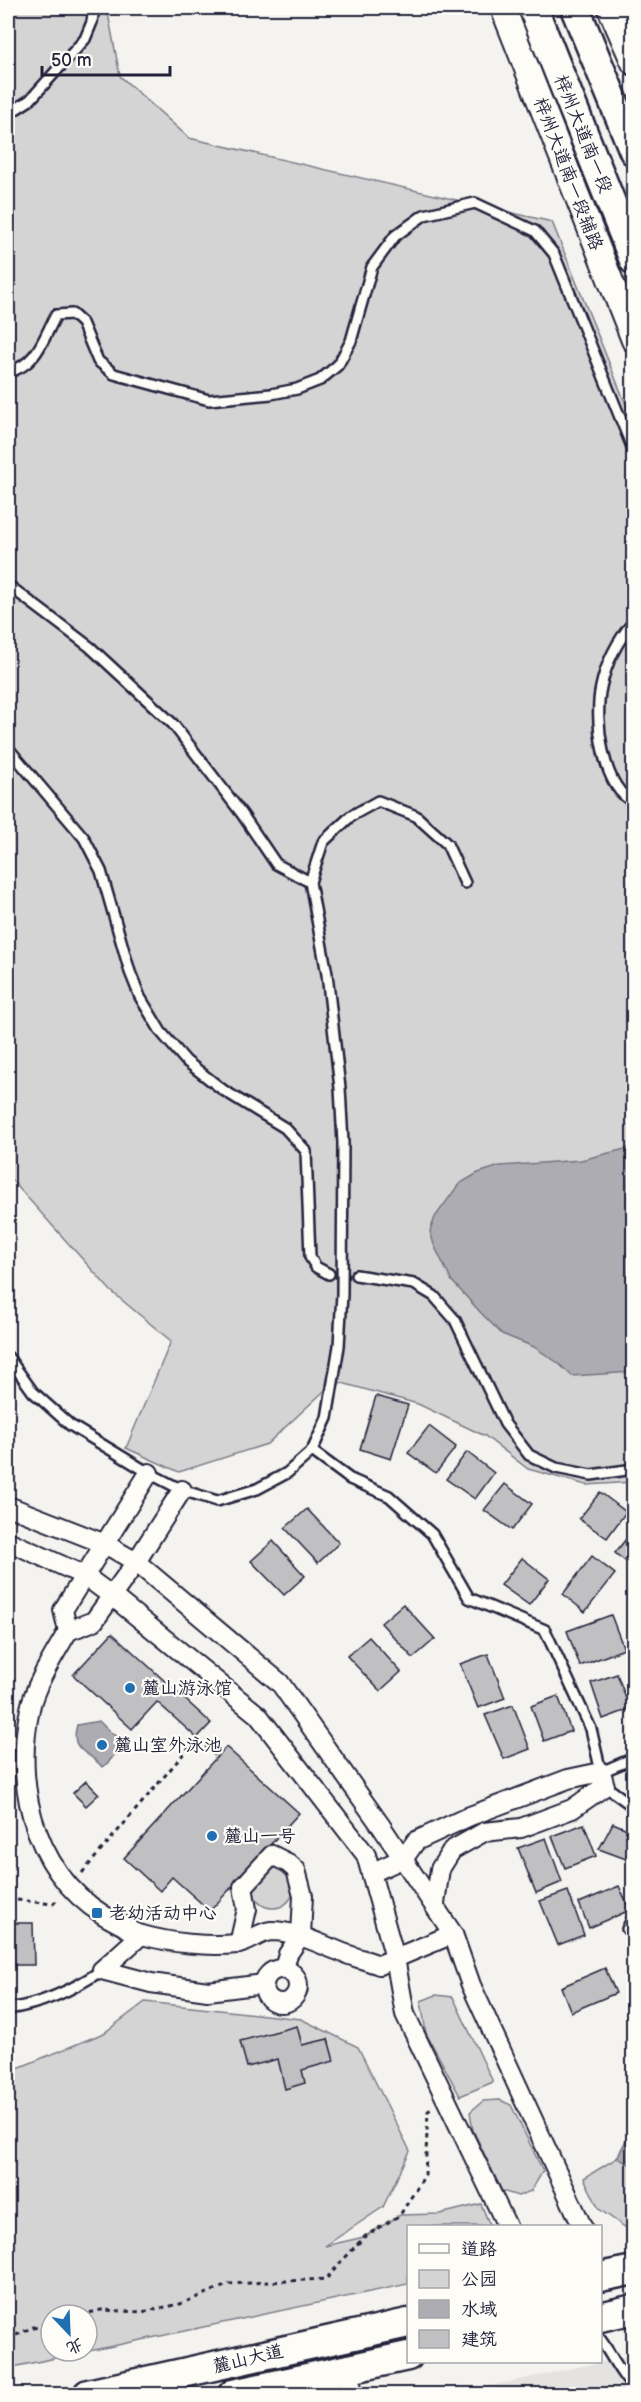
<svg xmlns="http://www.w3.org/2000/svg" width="641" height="2402" viewBox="0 0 641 2402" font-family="'Balsamiq Sans','LXGW WenKai TC',sans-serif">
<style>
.built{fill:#e4e3e2}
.green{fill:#d5d4d5;stroke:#7c7b88;stroke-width:1.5;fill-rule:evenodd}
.water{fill:#acacb2;stroke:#757582;stroke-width:1.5}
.building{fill:#c0bfc2;stroke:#22223b;stroke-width:1.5}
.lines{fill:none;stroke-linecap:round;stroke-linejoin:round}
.service-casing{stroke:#22223b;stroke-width:14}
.minor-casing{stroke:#22223b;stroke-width:22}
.secondary-casing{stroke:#22223b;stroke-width:28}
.trunk-casing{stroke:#22223b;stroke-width:33}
.path{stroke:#22223b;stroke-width:3;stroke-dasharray:4.5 4.5;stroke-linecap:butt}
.service{stroke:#fdfcf7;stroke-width:9}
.minor{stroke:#fdfcf7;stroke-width:18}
.secondary{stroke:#fdfcf7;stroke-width:24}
.trunk{stroke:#fdfcf7;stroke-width:28}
.poi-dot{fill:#1f6fb2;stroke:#fdfcf7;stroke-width:2}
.labels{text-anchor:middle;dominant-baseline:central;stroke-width:4.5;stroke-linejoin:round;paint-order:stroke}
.street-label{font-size:18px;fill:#22223b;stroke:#fdfcf7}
.poi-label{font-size:18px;fill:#22223b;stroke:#fdfcf7;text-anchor:start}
</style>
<rect width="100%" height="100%" fill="#f4f3ef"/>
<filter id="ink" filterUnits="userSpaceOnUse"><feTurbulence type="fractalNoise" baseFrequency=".0167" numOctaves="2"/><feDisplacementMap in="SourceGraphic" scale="12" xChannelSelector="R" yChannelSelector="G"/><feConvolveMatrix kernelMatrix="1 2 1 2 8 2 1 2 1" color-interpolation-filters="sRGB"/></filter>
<g filter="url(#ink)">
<!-- built -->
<polygon class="built" points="633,2355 633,2394 453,2394 615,2359"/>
<!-- green -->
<g class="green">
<polygon points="8,8 107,8 120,76 189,138 552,222 633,422 633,1482 586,1485 528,1469 485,1436 418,1404 335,1381 267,1444 179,1472 126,1448 171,1341 111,1291 8,1176"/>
<circle cx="273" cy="1887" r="21"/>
<polygon points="436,1995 453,1997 493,2082 460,2096 426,2033 421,2001"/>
<path d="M145,2002L301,2019L358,2047L410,2151L383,2207L325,2246L364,2237L400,2215L440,2214L481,2204L490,2226H408V2284L8,2368V2072L104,2033ZM51,2315H87V2351H51Z"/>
<polygon points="500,2100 511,2105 543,2171 531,2191 518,2196 502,2191 473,2130 470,2112 483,2101"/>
<polygon points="633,2127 633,2231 632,2232 599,2209 584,2178 617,2158"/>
</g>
<!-- water -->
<g class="water">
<polygon points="633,1147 633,1372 572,1376 558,1363 534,1347 502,1334 481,1313 451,1280 434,1245 430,1231 435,1217 459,1184 478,1173 500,1166 581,1160"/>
<path d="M99,1721L111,1733L129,1743L126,1751C112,1750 113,1762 102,1767C88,1750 69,1752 77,1725Z"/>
<polygon points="633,2127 633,2166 617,2158"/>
</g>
<!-- building -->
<g class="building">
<polygon points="376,1396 408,1405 391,1459 360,1449"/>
<polygon points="429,1426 456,1447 436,1473 408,1453"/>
<polygon points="467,1452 494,1473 475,1499 446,1479"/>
<polygon points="505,1484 532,1504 512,1530 484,1510"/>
<polygon points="600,1492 626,1512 607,1538 579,1519"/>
<polygon points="307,1509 339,1543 318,1563 285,1528"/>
<polygon points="634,1529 634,1568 615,1553"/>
<polygon points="273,1541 305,1576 284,1595 251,1561"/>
<polygon points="592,1556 615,1574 585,1612 563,1594"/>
<polygon points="522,1558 549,1579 529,1605 501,1585"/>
<polygon points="403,1604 435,1639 413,1658 381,1623"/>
<polygon points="611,1615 624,1649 580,1666 567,1631"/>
<polygon points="112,1633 211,1723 197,1738 157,1702 132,1729 73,1675"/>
<polygon points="369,1637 401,1672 380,1691 347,1656"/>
<polygon points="488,1654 505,1698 478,1708 460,1664"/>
<polygon points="634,1657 634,1678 626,1660"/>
<polygon points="617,1674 630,1709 603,1719 591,1683"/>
<polygon points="558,1696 571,1731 544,1741 531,1706"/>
<polygon points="513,1705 530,1749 504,1759 485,1715"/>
<polygon points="226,1747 299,1813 210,1911 172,1877 160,1891 124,1858"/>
<polygon points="86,1781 99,1794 86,1806 73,1793"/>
<polygon points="613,1823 634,1832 634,1862 599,1849"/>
<polygon points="584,1824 596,1856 565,1868 552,1836"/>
<polygon points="546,1838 562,1882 536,1893 518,1848"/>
<polygon points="619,1886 630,1910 589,1928 579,1903"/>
<polygon points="568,1891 584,1935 558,1945 540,1901"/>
<polygon points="8,1923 33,1923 34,1965 8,1965"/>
<polygon points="605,1968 616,1993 571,2012 561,1987"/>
<polygon points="297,2026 302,2045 328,2039 334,2061 302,2070 305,2083 285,2089 278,2059 247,2067 240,2041"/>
</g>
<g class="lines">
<!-- service casing -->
<g class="service-casing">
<g id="service">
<polyline points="8,114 30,100 85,39 92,22 94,8"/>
<path d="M8,372C37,365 43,339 56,315L72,314L82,323L98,361L114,374L209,400L271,394L297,389L320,380L338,365L351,341L372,267L395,236L424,215L475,203L535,231L554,254L634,452"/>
<polyline points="8,585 90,647 173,724 242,814 276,864 310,882"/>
<path d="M634,621C618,640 606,663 601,687C594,718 602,788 634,802"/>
<polyline points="8,748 84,838 101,871 130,972 140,997 161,1032 186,1061 223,1090 285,1128 306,1151 310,1257 316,1267 329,1274"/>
<polyline points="356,1275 414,1284 434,1296 455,1320 505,1424 529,1455 556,1468 591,1475 634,1469"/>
<polyline points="8,1357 33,1392 70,1425 149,1473 182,1490 217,1501 257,1489 287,1473 312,1451 327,1418 339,1346 342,1294 343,1143 340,1088 327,974 310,882 323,842 351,816 378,801 416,816 447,844 465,883"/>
<polyline points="312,1451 350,1479 389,1496 432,1534 469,1598 545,1630 591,1729 601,1772 634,1758"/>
<polyline points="605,1786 634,1807"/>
<polyline points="627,1929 634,1916"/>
<path d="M8,2009C43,2004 73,1990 102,1970"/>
<path d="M600,2339C612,2355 620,2375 634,2388"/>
</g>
</g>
<!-- minor casing -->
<g class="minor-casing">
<g id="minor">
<polyline points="149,1473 63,1610 68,1631 94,1621 136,1562 182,1490"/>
<polyline points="8,1506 105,1544 136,1562 280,1683 381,1826 453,1934 471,1985 582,2226"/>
<polyline points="8,1541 85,1576 112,1596 258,1715 366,1855 395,1958 405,2014 507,2226"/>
<path d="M68,1631C56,1652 34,1686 30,1709C12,1791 38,1884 118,1923C126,1927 134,1933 142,1935C171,1943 207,1947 237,1944C249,1943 259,1932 271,1931C295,1931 315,1942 336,1950C350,1956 365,1960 379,1965L453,1934"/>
<polyline points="371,1873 404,1858 416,1841 470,1816 568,1779 601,1772 605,1786 572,1809 521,1828 484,1832 452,1850 440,1869 435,1903"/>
<polyline points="239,1944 247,1909 243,1887 272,1855 288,1863 296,1870 303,1896 301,1935 288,1954 284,1969"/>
<circle cx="281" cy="1986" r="17"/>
<polyline points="102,1970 151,1983 208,1991 264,1984"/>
<polyline points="102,1970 141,1935"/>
<polyline points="346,2369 354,2394"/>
</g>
</g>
<!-- secondary casing -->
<g class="secondary-casing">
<g id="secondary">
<polyline points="503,8 634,340"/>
<polyline points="610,8 634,63"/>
</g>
</g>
<!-- trunk casing -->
<g class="trunk-casing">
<g id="trunk">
<polyline points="533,8 634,260"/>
<polyline points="575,8 634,151"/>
<polyline points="600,2277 634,2270"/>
<polyline points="600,2317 634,2309"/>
<polyline points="88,2394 408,2323"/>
<polyline points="233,2394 408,2356"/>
</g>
</g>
<!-- path -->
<g class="path">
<polyline points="82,1873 197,1738 217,1757"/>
<polyline points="8,1899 53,1904 59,1898"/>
<polyline points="81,2315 101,2310 142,2312 180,2304 230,2284 326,2279 364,2237 400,2215 425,2175 428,2111 432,2109"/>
<polyline points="8,2339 33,2327 51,2323"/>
</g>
<!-- service -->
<use href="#service" class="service"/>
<!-- minor -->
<use href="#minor" class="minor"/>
<!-- secondary -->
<use href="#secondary" class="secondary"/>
<!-- trunk -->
<use href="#trunk" class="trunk"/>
</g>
</g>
<!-- markers -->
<g class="poi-dot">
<circle cx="130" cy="1688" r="6"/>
<circle cx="102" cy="1745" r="6"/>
<circle cx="212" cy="1836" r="6"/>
<rect x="91" y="1907" width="12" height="12" rx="3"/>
</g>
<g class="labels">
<!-- street labels -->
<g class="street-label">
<text transform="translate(583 134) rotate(68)">梓州大道南一段</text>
<text transform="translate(568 174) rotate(69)">梓州大道南一段辅路</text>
<text transform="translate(248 2359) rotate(-13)">麓山大道</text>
</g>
<!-- poi labels -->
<g class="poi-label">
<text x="142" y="1688">麓山游泳馆</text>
<text x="114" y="1745">麓山室外泳池</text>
<text x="224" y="1836">麓山一号</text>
<text x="109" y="1913">老幼活动中心</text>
</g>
</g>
<!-- margin -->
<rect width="641" height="2402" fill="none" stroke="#fdfcf7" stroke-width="30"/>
<rect x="15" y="15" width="611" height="2372" fill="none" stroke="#22223b" stroke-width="2" filter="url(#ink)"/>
<!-- legend -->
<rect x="407" y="2225" width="195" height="138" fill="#fdfcf7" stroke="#a5a5ac" stroke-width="1.5"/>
<rect x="419" y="2244" width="30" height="9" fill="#fdfcf7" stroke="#a5a5ac" stroke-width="1.5"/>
<text x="461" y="2255" font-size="18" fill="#22223b">道路</text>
<rect x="419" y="2270" width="30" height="18" fill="#d5d4d5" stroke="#a5a5ac" stroke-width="1.5"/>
<text x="461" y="2285" font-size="18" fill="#22223b">公园</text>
<rect x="419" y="2300" width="30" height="18" fill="#acacb2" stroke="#a5a5ac" stroke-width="1.5"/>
<text x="461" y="2315" font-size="18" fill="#22223b">水域</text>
<rect x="419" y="2330" width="30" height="18" fill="#c0bfc2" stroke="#a5a5ac" stroke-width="1.5"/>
<text x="461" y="2345" font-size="18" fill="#22223b">建筑</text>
<!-- north arrow -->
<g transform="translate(69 2333) rotate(157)"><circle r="28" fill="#fdfcf7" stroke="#a5a5ac" stroke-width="1.5"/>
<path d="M0-4.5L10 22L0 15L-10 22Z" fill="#1f6fb2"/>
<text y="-9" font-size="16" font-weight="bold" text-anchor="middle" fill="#22223b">北</text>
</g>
<!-- scale -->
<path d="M42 66v9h128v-9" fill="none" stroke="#22223b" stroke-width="3"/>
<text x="51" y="66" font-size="18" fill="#22223b" stroke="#fdfcf7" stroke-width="4.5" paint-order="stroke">50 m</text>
</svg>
